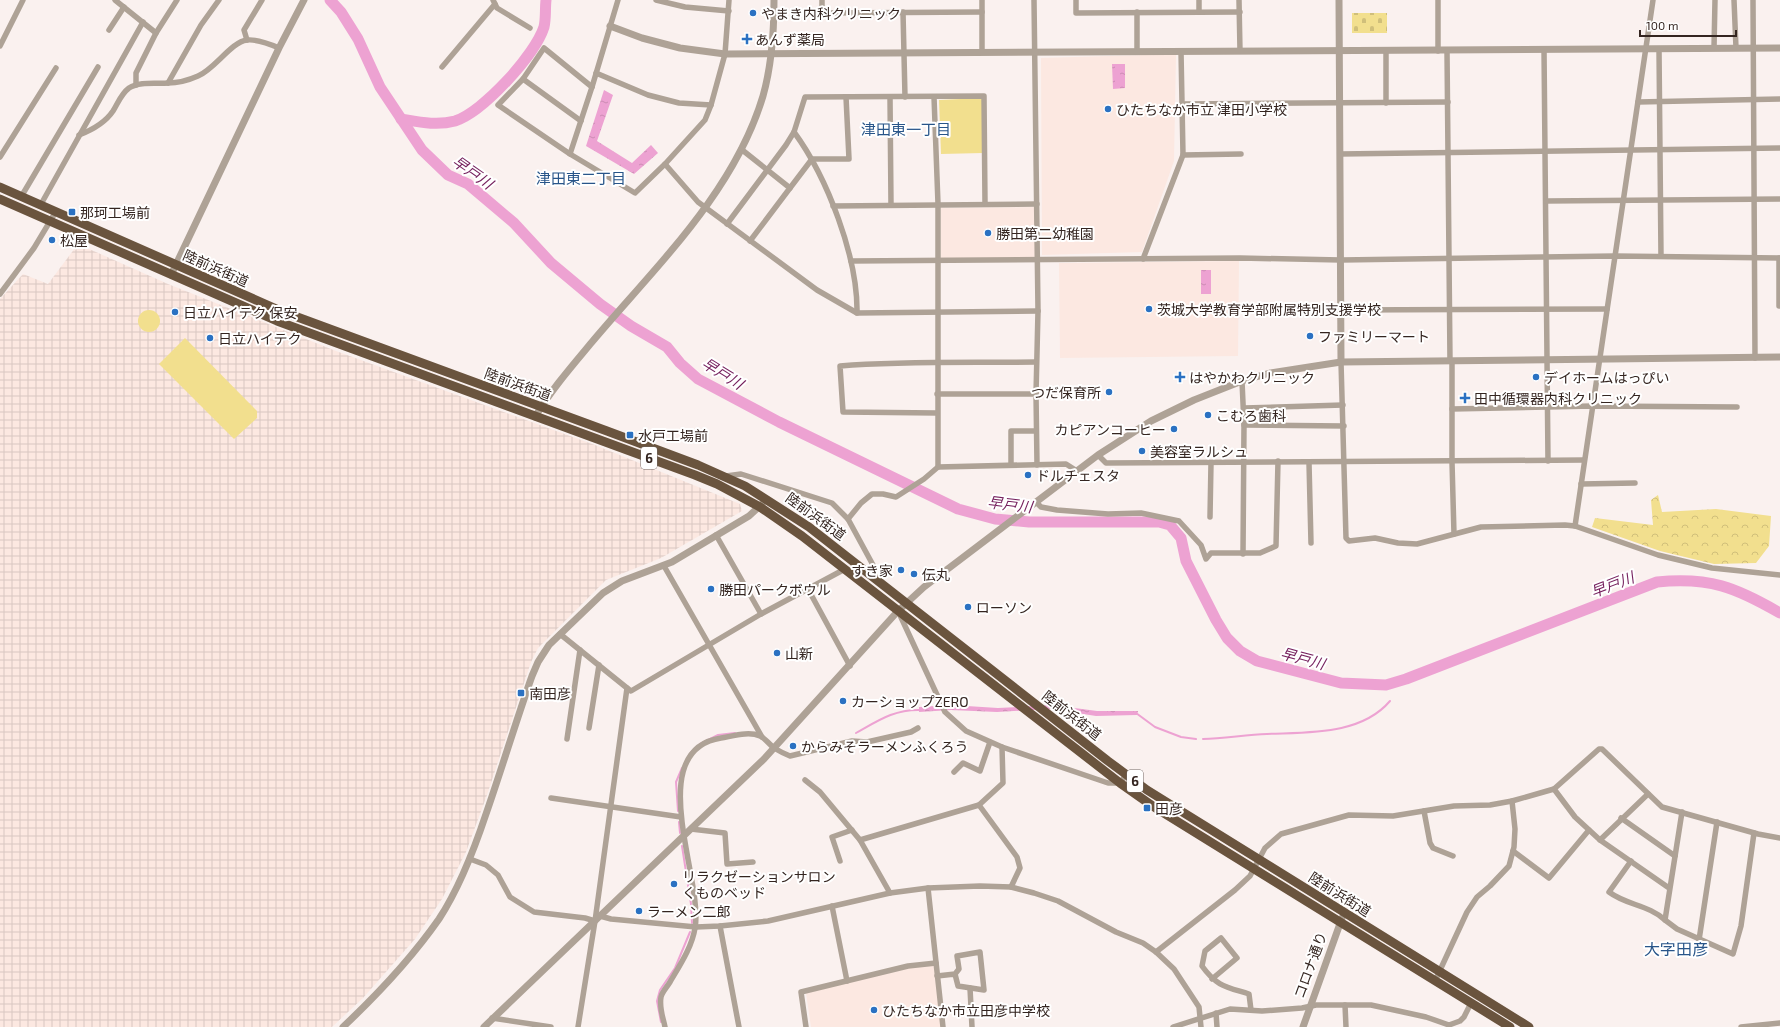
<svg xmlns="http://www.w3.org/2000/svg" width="1780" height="1027" viewBox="0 0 1780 1027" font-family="'Exo 2','Noto Sans JP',sans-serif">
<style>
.built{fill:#fce8e1}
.industrial{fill:url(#industrial-grid)}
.green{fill:#f2df8e}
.forest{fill:url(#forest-crowns)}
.cemetery{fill:url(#cemetery-stones)}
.water{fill:url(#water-ripples)}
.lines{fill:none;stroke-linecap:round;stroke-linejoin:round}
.stream{stroke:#eda2d2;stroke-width:2}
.river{stroke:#eda2d2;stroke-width:11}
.minor{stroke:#aea296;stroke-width:5.5}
.tertiary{stroke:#aea296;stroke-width:7}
.trunk{stroke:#6a543e;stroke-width:9}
.poi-dot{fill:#2a71c2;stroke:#fff;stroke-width:1.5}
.labels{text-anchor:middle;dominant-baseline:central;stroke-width:4;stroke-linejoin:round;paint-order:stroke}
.shield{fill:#fff;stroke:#716663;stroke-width:1}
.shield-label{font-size:13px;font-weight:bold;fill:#342520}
.poi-label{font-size:14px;fill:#342520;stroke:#fff;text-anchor:start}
.street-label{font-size:14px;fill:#342520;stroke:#fff}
.neighbourhood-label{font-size:15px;fill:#285589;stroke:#fff}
.water-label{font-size:15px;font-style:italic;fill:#741e5c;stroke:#fff}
.quarter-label{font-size:16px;fill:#285589;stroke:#fff}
</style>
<defs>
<pattern id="industrial-grid" width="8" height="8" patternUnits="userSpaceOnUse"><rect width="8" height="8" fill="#fce8e1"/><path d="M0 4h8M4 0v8" fill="none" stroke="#d9c7c1"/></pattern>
<pattern id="forest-crowns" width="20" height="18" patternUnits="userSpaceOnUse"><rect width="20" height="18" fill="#f2df8e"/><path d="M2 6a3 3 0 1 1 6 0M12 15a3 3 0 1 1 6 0" fill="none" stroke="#d0bf7a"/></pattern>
<pattern id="cemetery-stones" width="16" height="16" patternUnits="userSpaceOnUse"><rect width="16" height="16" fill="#f2df8e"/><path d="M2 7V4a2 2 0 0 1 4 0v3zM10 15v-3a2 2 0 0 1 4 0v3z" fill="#d0bf7a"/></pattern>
<pattern id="water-ripples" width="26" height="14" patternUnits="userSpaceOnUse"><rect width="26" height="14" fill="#eda2d2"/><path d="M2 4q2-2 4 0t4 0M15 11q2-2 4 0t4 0" fill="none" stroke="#cc8bb4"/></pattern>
</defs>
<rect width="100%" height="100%" fill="#faf1ef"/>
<!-- built -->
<g class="built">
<polygon points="1176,54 1174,161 1142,252 1042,255 1041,58"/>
<polygon points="1035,207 1036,258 941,259 941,208"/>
<polygon points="1239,261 1238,356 1060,358 1059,263"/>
<polygon points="934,965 941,1027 811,1027 806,993 908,968"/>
</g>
<!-- industrial -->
<polygon class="industrial" points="78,244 168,284 336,351 595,445 740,504 742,511 661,558 606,580 538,648 531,662 487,795 466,852 442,899 415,939 363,998 332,1027 0,1027 0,299 23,274 48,284"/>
<!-- green -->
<g class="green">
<polygon points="982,98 983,153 941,154 939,100"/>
<circle cx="149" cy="321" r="11"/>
<polygon points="185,338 257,411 257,418 234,439 159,364"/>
</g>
<!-- forest -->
<polygon class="forest" points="1658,495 1662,512 1716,509 1771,516 1769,546 1756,563 1714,564 1660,551 1592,527 1595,518 1653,525 1651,500"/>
<!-- cemetery -->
<rect class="cemetery" x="1352" y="13" width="35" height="20"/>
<!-- water -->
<g class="water">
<polygon points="1112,64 1125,64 1125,88 1113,89"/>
<polygon points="604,90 613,95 597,141 632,163 651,145 658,153 634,174 586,146"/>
<rect x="1201" y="270" width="10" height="24"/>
<polygon points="951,705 998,708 1052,705 1097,711 1138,711 1137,715 1096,716 1051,709 997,712 951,710 919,712 919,707"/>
</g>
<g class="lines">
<!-- stream -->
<g class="stream">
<polyline points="1136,713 1155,727 1181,737 1196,739"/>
<path d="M856,733C879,720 895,709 921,710"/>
<path d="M1203,739C1225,738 1246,735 1267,734C1309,732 1361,735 1390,701"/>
<polyline points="700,744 718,735 735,733"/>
<polyline points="686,761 692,751"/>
<polyline points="678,811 676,782 682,768"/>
<polyline points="679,822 680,833"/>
<polyline points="682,846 691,904 692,923"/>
<polyline points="661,1022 657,1001 660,990 675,968 690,932"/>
</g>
<!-- river -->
<g class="river">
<path d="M330,0L341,12L358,39L380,87L422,150L448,175L468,184L514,223L551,263L600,304L631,326L667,347L680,363L698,379L779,422L958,509L995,519L1029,522H1159L1170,525L1181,538L1186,561L1216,620L1227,638L1240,651L1257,661L1341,683L1386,685L1406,679L1657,582C1710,577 1735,587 1780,613"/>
<path d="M401,119C419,122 437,126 455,121C483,112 535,55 544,27C546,19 545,9 546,0"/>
</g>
<!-- minor -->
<g class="minor">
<polyline points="115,0 156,33"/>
<polyline points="493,0 497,8 530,28"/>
<polyline points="656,0 685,7 729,11"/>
<polyline points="822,0 822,9 825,13 982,12"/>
<polyline points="982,0 982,52"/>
<polyline points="1034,0 1038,311 1036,394 1037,465"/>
<polyline points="1076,0 1076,13 1240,12"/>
<polyline points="1199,0 1199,12"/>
<polyline points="1239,0 1240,51"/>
<polyline points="1438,0 1438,51"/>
<polyline points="1734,0 1736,48"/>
<polyline points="1753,0 1755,358"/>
<polyline points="903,12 905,97"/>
<polyline points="1137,12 1137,51"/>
<polyline points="109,30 124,7"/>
<polyline points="247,40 244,30 262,0"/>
<polyline points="0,46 23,0"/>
<polyline points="1714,48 1715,0"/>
<polyline points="1544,49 1548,461"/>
<polyline points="1659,49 1661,256"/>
<polyline points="1386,50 1386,103"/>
<polyline points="1447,51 1450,361"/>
<polyline points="442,67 495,4"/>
<polyline points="596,73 648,95 679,103 711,105"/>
<polyline points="523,79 581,121"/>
<polyline points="168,83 201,25 219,0"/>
<polyline points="136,85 136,73 156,33 177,0"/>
<polyline points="592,87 544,48 523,79 498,105 570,154 635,193 665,164 705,120 711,105 725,54 729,0"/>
<polyline points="890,97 891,205"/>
<polyline points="934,97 938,204 938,467"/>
<polyline points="1638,102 1780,99"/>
<polyline points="1182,104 1448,102"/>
<path d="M794,132C827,177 858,257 857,313"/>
<path d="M79,135C92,130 105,123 113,111C118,103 121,94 129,88C140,81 156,84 168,83C178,83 189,80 198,76C215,69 231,42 247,40C257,39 270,44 279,48"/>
<polyline points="741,149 790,188 750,241"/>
<polyline points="570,154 592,87 618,0"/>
<polyline points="1340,154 1780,148"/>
<polyline points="1183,155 1241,154"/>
<polyline points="0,157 56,68"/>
<polyline points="665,164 698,202 817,290 857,313 1038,311"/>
<polyline points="790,188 812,159 849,159 846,97"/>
<polyline points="21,197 98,67"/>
<polyline points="1546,201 1780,199"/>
<polyline points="40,206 143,22"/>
<polyline points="833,206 1037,204"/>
<polyline points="727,224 786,145 794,132 805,97 984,96 985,203"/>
<polyline points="1779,258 1779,306"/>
<polyline points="1143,259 1183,155 1181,51"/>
<polyline points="851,261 1240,258 1341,260 1615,256 1780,258"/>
<polyline points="0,294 34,248 55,213"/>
<polyline points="1341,310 1607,309"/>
<polyline points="1452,361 1452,462 1454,534"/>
<polyline points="1341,362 1346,538 1349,541 1375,538 1398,543 1417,544 1481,527 1565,525 1575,526 1658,555 1712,568 1780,575"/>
<polyline points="1242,381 1244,425 1243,554"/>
<polyline points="937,394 1036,394"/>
<polyline points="1244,408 1343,405"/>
<polyline points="1452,409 1593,406 1737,407"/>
<path d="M937,413L843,412L840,366C906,361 971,363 1036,362"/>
<polyline points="1244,425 1344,426"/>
<polyline points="1098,455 1106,463 1584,460"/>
<polyline points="1309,463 1311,543"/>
<polyline points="1011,464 1011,431 1036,431"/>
<polyline points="726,476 741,474 832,503 848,519 873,565"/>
<polyline points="1581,484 1635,483"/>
<polyline points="1036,502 1041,507 1057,510 1108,514 1141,513 1179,521 1201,545 1206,559 1211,553 1260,553 1276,546 1278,461"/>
<polyline points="1210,517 1211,463"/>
<polyline points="848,519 861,503 872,494 883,494 896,497 924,479 938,467 1066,464 1077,471"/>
<polyline points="1575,526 1653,0"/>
<polyline points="716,535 761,614"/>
<polyline points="664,566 762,737"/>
<polyline points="808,589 850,666"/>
<polyline points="899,613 945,712 966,731 1002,747 1108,783 1120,783 1126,775"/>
<polyline points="560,634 627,688"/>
<polyline points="589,728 599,665"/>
<polyline points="567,739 580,650"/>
<polyline points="954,772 963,763 980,771 990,742"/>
<polyline points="805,780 820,792 860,840 890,893"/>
<polyline points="1554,789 1575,817 1600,840 1648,794"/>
<polyline points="551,798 681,817"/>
<polyline points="979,805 1017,857 1020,868 1011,887"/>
<polyline points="1424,811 1430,843 1433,848 1453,856"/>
<polyline points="1621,818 1675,856"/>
<polyline points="691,829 725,833 727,864 753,862"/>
<polyline points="860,840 979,805 1003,783 1002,747"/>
<polyline points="1600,840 1669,888"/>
<polyline points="1513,851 1549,878 1589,830"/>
<polyline points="470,859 486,865 498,875 510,897 534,912 585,918 595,921"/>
<polyline points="840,861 832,837 852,830"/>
<path d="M1631,861L1609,892C1626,905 1649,905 1665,920L1682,812"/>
<polyline points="928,888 943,1027"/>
<polyline points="832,906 847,981"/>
<polyline points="600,916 611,919 696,927 720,926 768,921 890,893 928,888 980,886 1011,887 1034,893 1058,901 1116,932 1143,943 1156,952 1174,969 1199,1007 1201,1027"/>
<polyline points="1665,920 1677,929 1733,954 1741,926 1754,833"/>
<polyline points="720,926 739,1027"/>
<polyline points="1699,940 1717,822"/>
<polyline points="1156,952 1235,890 1250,876 1265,848 1281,834 1349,815 1393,816 1454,806 1490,805 1512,801 1554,789 1599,749 1602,749 1662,807 1758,834 1780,838"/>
<polyline points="937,976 955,974 959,969 957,956 980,952 984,990 958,986 955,974"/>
<path d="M1212,979L1237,958L1221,938L1205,951L1202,966C1217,987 1227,987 1249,994L1251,1010"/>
<polyline points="1435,981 1467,912 1477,897 1490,886 1509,866 1514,847 1515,829 1512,801"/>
<polyline points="970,988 972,1027"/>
<polyline points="1345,1005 1346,1027"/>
<polyline points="1216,1013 1217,1027"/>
<polyline points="492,1018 551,1027"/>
<polyline points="578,1027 595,921 627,688 631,691 761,614 845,569"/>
<path d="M665,1027C663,1017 659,1008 661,997C662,992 667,987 670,982C680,965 692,947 695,928C704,880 642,750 721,738C733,736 749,731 760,736C765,738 769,744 774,748C779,751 785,754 790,756L852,741L867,742L911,732L918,728"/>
<polyline points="806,1027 801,992 908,966 936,963"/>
<polyline points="1173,1027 1230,1009 1262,1011 1302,1008 1316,1005 1371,1005 1426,1017 1449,1025 1460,1021 1464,1017 1471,1003"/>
<polyline points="1741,1027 1780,1023"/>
</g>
<!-- tertiary -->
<g class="tertiary">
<polyline points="1339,0 1341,362"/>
<polyline points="610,26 642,38 680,48 725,54 1780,48"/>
<polyline points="171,275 279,48 304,0"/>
<path d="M535,417C551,390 572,366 592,342C655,267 734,193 763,96C772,64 774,32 774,0"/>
<path d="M343,1027C378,994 411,959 439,919C460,887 474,850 486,814C502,768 516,721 532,676L538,662L549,645L603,593L622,581L672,562L749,516L762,504"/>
<polyline points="484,1027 764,759 898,611 924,587 1098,455 1151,421 1194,400 1242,381 1270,373 1341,362 1780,357"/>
<polyline points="1303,1027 1342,918"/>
</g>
<!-- trunk -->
<g class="trunk">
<polyline points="0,187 281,311 607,431 698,465 745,486 809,527 1108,761 1147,790 1529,1027"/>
<polyline points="0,199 277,321 695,475 717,484 760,507 802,536 1120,783 1154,807 1510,1027"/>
</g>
</g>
<!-- markers -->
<g class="poi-dot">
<circle cx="753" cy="13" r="4"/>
<path d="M745 33h4v4h4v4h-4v4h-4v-4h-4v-4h4z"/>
<circle cx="1108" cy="109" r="4"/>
<rect x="68" y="208" width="8" height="8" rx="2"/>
<circle cx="988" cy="233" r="4"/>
<circle cx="52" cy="240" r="4"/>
<circle cx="1149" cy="309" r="4"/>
<circle cx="175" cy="312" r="4"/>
<circle cx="1310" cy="336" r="4"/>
<circle cx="210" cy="338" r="4"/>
<path d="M1178 371h4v4h4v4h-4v4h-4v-4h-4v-4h4z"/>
<circle cx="1536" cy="377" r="4"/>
<circle cx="1109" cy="392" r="4"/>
<path d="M1463 392h4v4h4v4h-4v4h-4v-4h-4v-4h4z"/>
<circle cx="1208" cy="415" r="4"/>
<circle cx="1174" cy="429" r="4"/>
<rect x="626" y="431" width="8" height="8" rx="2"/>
<circle cx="1142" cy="451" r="4"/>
<circle cx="1028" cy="475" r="4"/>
<circle cx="901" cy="570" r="4"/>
<circle cx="914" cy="574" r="4"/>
<circle cx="711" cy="589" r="4"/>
<circle cx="968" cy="607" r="4"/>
<circle cx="777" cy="653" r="4"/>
<rect x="517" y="689" width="8" height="8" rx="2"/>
<circle cx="843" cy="701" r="4"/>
<circle cx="793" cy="746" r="4"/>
<rect x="1143" y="804" width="8" height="8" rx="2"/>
<circle cx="674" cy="884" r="4"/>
<circle cx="639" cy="911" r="4"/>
<circle cx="874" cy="1010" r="4"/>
</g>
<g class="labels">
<!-- shield labels -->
<g class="shield">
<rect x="641" y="447" width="16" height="22" rx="3"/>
<rect x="1127" y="770" width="16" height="22" rx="3"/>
</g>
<g class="shield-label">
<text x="649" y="458">6</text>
<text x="1135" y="781">6</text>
</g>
<!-- poi labels -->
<g class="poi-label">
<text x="761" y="13">やまき内科クリニック</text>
<text x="755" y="39">あんず薬局</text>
<text x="1116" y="109">ひたちなか市立 津田小学校</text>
<text x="80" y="212">那珂工場前</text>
<text x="996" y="233">勝田第二幼稚園</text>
<text x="60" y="240">松屋</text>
<text x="1157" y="309">茨城大学教育学部附属特別支援学校</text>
<text x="183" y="312">日立ハイテク 保安</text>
<text x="1318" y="336">ファミリーマート</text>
<text x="218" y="338">日立ハイテク</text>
<text x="1189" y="377">はやかわクリニック</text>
<text x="1544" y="377">デイホームはっぴい</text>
<text x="1101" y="392" text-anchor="end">つだ保育所</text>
<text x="1474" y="398">田中循環器内科クリニック</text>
<text x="1216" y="415">こむろ歯科</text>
<text x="1166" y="429" text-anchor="end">カピアンコーヒー</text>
<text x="638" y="435">水戸工場前</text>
<text x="1150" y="451">美容室ラルシュ</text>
<text x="1036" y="475">ドルチェスタ</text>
<text x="893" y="570" text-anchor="end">すき家</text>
<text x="922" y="574">伝丸</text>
<text x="719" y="589">勝田パークボウル</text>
<text x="976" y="607">ローソン</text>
<text x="785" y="653">山新</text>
<text x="529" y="693">南田彦</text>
<text x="851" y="701">カーショップZERO</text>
<text x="801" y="746">からみそラーメンふくろう</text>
<text x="1155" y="808">田彦</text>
<text x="682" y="876">リラクゼーションサロン<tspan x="682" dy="16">くものベッド</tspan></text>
<text x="647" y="911">ラーメン二郎</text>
<text x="882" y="1010">ひたちなか市立田彦中学校</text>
</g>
<!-- street labels -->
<g class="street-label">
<text transform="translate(216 268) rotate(24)">陸前浜街道</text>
<text transform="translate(518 384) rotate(20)">陸前浜街道</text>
<text transform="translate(816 516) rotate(36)">陸前浜街道</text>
<text transform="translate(1072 715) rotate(38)">陸前浜街道</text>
<text transform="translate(1340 894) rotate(32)">陸前浜街道</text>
<text transform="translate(1310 965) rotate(-70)">コロナ通り</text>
</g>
<!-- neighbourhood labels -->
<g class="neighbourhood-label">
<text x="906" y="129">津田東一丁目</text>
<text x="581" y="178">津田東二丁目</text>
</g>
<!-- water labels -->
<g class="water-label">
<text transform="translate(473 172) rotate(35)">早戸川</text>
<text transform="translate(723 373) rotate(32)">早戸川</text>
<text transform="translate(1010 504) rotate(7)">早戸川</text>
<text transform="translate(1612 584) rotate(-21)">早戸川</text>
<text transform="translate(1303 658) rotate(15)">早戸川</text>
</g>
<!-- quarter labels -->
<g class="quarter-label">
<text x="1676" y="948">大字田彦</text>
</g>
</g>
<!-- scale -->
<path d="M1640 30v6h96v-6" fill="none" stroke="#342520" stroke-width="2"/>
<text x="1646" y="30" font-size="12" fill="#342520" stroke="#ffffff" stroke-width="3" paint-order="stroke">100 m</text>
</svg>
